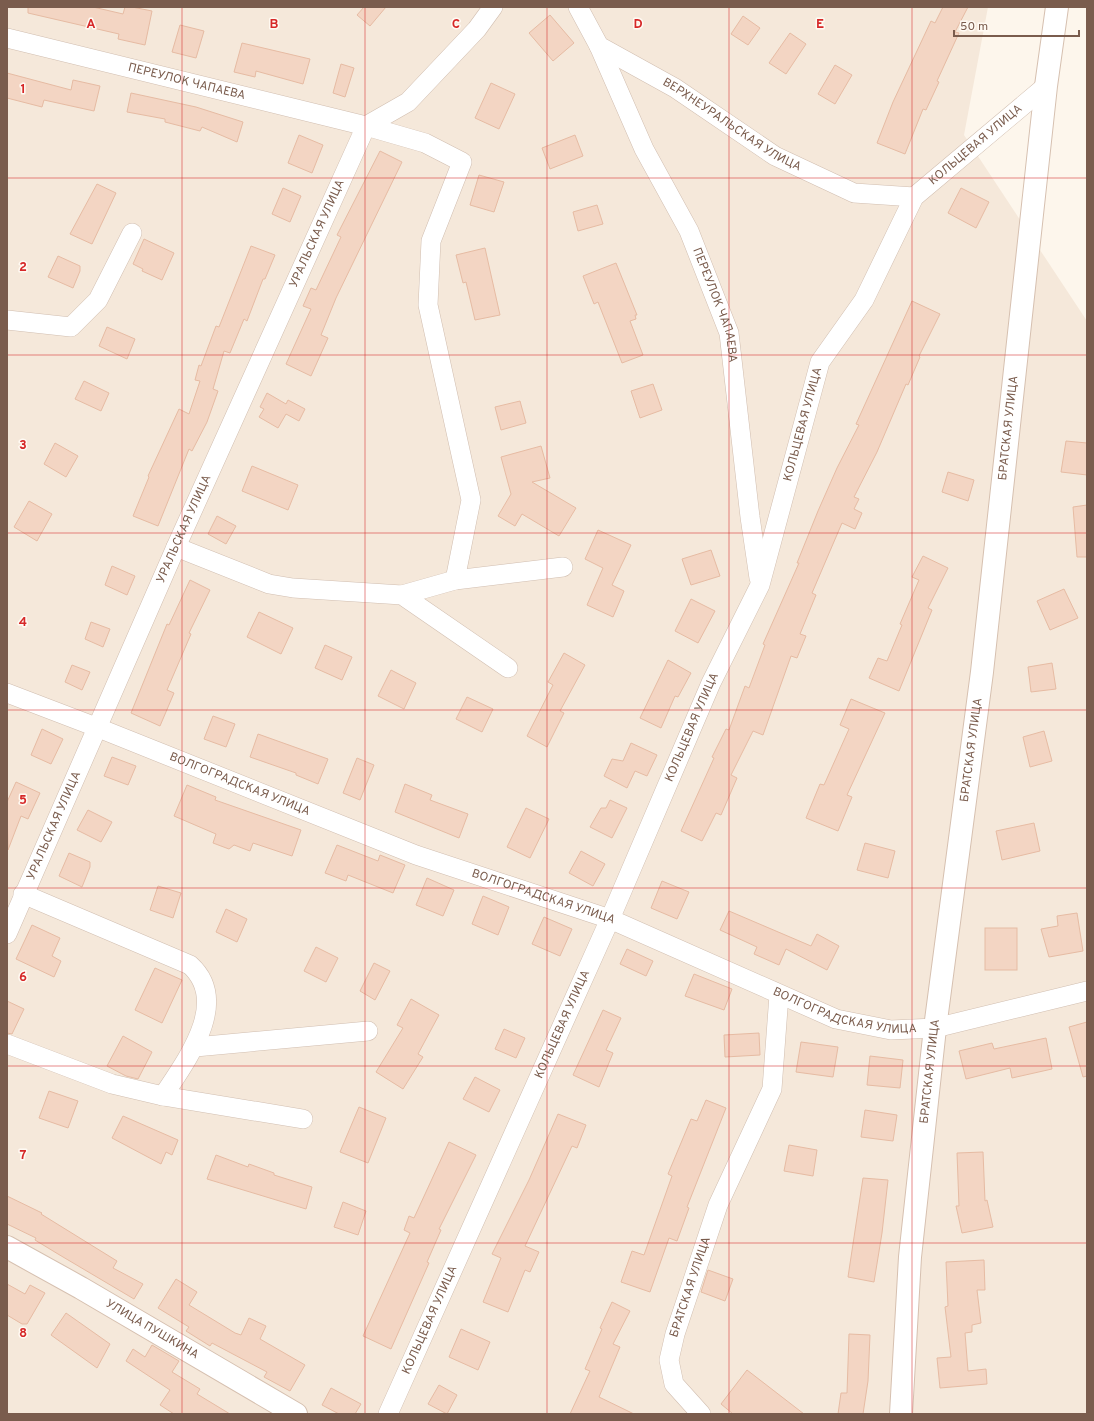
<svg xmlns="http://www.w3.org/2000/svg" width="1094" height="1421" viewBox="0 0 1094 1421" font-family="Overpass,sans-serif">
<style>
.residential{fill:#f5e8da}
.building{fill:#f3d5c3;stroke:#e6bba3}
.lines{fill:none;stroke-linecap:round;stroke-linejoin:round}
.street-casing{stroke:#d1beb0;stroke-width:20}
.secondary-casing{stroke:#d6c0b0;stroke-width:24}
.street{stroke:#fff;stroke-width:19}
.secondary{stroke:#fff;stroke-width:22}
.grid{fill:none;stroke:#d62828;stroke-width:1;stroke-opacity:0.55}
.labels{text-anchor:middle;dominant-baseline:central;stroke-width:3;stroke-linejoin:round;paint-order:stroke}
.street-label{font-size:12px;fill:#7a5c4d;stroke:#fffaf3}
.grid-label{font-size:13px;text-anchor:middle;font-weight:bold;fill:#d62828;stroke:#fffaf3;stroke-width:3;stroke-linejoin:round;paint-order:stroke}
</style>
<rect width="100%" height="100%" fill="#fdf6ec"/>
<!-- residential -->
<polygon class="residential" points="7,7 988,7 964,135 1087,321 1087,1414 7,1414"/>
<!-- building -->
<g class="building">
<polygon points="28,7 93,7 123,14 125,7 132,7 152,11 145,45 118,39 119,34 28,13"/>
<polygon points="364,7 386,7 370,26 357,15"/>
<polygon points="943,7 968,7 955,32 959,33 937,81 939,82 926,110 923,109 905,154 877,143 893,102 931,21 935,23"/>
<polygon points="550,15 574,43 553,61 529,33"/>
<polygon points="743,16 760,28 748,45 731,34"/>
<polygon points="180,25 204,31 196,58 172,52"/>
<polygon points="790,33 806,44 786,74 769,63"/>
<polygon points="242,43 310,59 303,84 256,71 255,77 234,72"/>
<polygon points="341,64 354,68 345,97 333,93"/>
<polygon points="835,65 852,75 835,104 818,94"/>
<polygon points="7,73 71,90 73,80 100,86 94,111 44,100 42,107 7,98"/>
<polygon points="491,83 515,94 499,129 475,118"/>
<polygon points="131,93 196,107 243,122 237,142 202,127 200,131 165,122 165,119 127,112"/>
<polygon points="299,135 323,145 312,173 288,163"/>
<polygon points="575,135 583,156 550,169 542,148"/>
<polygon points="380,151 402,162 336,298 321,335 328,338 311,376 286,364 311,309 303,306 311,288 316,290 341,237 337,235"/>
<polygon points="479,175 504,182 494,212 470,205"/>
<polygon points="97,184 116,193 92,244 70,234"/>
<polygon points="283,188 301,196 290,222 272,214"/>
<polygon points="961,188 989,202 976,228 948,213"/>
<polygon points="597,205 603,224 578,231 573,212"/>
<polygon points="144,239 174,253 162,280 142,271 143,269 133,264"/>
<polygon points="251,246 275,255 265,279 263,279 247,321 244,319 230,353 224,351 213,389 218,391 207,422 192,451 189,449 158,526 133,516 149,477 148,476 179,409 189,414 200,381 195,380 199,365 201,366 216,326 219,327"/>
<polygon points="485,248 500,315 475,320 466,282 463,283 456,255"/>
<polygon points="58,256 80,266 80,271 73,288 48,277"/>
<polygon points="616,263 637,315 635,315 636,319 630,321 643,355 622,363 598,302 594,304 583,276"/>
<polygon points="912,301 940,314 919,356 920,357 908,385 906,384 877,452 854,497 859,499 854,509 862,513 855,529 842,523 812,593 816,595 800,634 806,636 797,658 791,656 763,735 753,731 731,775 737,778 721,815 716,813 702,841 681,831 714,758 712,757 726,729 729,730 745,686 749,688 765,645 763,644 799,563 797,563 818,511 837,468 859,425 856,424"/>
<polygon points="107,327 135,339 127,359 99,346"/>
<polygon points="84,381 109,393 101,411 75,399"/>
<polygon points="653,384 662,410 640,418 631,391"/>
<polygon points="267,393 286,404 288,400 305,409 299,421 286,414 278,428 259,417 264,409 260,407"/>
<polygon points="520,401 526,423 501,430 495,407"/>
<polygon points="1066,441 1087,443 1087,475 1061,472"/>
<polygon points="55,443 78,456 66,477 44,464"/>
<polygon points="541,446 550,478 532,482 576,508 559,536 522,514 515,526 498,516 511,494 501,457"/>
<polygon points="252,466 298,485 288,510 242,491"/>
<polygon points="948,472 974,480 968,501 942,492"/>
<polygon points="29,501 52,514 37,541 14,527"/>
<polygon points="1087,505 1087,557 1077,557 1073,507"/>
<polygon points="217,516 236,526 226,544 208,534"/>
<polygon points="598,530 631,545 612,585 624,591 613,617 587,605 603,568 585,559"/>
<polygon points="711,550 720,576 691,585 682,559"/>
<polygon points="923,556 948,568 928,608 932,610 899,691 869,678 878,658 887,661 902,625 900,624 919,580 912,577"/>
<polygon points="112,566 135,576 127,595 105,585"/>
<polygon points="190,580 210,590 189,633 191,634 167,690 174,693 160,726 131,713 167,624 169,625"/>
<polygon points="1064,589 1078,618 1050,630 1037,601"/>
<polygon points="691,599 715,611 698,643 675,631"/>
<polygon points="259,612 293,628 281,654 247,637"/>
<polygon points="91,622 110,629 103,647 85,639"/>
<polygon points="325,645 352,657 342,680 315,668"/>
<polygon points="564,653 585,665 560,711 564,713 547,747 527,736 553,685 548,682"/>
<polygon points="668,660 691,673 678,697 675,696 661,728 640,718"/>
<polygon points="1052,663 1056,689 1031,692 1028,667"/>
<polygon points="72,665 90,672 82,690 65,682"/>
<polygon points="391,670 416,683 404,709 378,696"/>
<polygon points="467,697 493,709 482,732 456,719"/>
<polygon points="851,699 885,713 847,795 852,797 838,831 806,818 820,784 824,785 849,729 840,725"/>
<polygon points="213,716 235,724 226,747 204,739"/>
<polygon points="42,729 63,739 51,764 31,755"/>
<polygon points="1044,731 1052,761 1030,767 1023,737"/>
<polygon points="258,734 328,759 318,784 296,775 296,773 250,757"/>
<polygon points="631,743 657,755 647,776 635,771 627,788 604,776 612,759 623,761"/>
<polygon points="112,757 136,766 128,785 104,776"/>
<polygon points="357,758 374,765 360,800 343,793"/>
<polygon points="16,782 40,793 28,819 21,816 8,850 7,802"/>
<polygon points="405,784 432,795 430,800 468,814 459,838 395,812"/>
<polygon points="187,785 216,797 215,800 301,830 292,856 253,843 250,851 234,845 229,849 213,843 216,834 174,816"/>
<polygon points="610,800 627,808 612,838 590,827 601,808 606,808"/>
<polygon points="526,808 549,819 530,858 507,847"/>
<polygon points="88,810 112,822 101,842 77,830"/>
<polygon points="1034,823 1040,851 1002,860 996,831"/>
<polygon points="865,843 895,851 888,878 857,870"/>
<polygon points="337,845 378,861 380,855 405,865 393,893 348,875 346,881 325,873"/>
<polygon points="581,851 605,864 593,886 569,873"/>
<polygon points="69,853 90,862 90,867 82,887 59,876"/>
<polygon points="427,878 454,890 443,916 416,905"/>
<polygon points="662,881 689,892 677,919 651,908"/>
<polygon points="158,886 181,893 173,918 150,910"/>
<polygon points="483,896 509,907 498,935 472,924"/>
<polygon points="226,909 247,919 237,942 216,932"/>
<polygon points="729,911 811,946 817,934 839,946 827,970 786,949 779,965 754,954 757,947 720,930"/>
<polygon points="1077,913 1083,951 1049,957 1041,929 1058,926 1057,916"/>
<polygon points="544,917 572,929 560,956 532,944"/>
<polygon points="32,925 60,938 52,956 61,961 54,977 16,959"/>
<rect x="985" y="928" width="32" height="42"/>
<polygon points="316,947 338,958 326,982 304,971"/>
<polygon points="627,949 653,961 646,976 620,964"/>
<polygon points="374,963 390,971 375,1000 360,991"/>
<polygon points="155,968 182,980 162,1023 135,1010"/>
<polygon points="694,974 732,989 724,1010 685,996"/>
<polygon points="411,999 439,1015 418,1054 423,1057 403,1089 376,1072 403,1028 397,1025"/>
<polygon points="7,1001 24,1009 12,1034 7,1033"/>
<polygon points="603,1010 621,1018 606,1050 613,1053 599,1087 573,1075"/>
<polygon points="1087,1022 1087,1076 1083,1077 1069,1027"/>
<polygon points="504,1029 525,1038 516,1058 495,1049"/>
<polygon points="759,1033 760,1055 725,1057 724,1035"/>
<polygon points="123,1036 152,1052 138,1079 126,1076 107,1066"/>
<polygon points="1046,1038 1052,1069 1012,1078 1010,1068 966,1079 959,1051 992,1043 994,1049"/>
<polygon points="801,1042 838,1047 833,1077 796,1072"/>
<polygon points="870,1056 903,1060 900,1088 867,1085"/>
<polygon points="475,1077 500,1090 489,1112 463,1099"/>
<polygon points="49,1091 78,1101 68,1128 39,1118"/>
<polygon points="706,1100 726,1108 687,1207 689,1208 677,1241 669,1238 650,1292 621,1282 632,1251 644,1255 672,1176 668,1174 691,1119 697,1121"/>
<polygon points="359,1107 386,1118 368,1163 340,1152"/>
<polygon points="865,1110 897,1115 893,1141 861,1137"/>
<polygon points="558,1114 586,1125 577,1148 572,1146 525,1246 539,1252 530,1272 525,1270 508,1312 483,1302 501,1258 492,1254 529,1180"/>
<polygon points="123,1116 178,1140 172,1155 166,1152 161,1164 112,1138"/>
<polygon points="449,1142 476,1155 439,1229 441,1230 427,1262 429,1263 391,1349 363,1336 410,1233 404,1230 409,1216 414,1218"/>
<polygon points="789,1145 817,1150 813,1176 784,1171"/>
<polygon points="983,1152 985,1201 987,1200 993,1227 962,1233 956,1206 959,1206 957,1153"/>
<polygon points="216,1155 248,1167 249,1164 274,1173 274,1175 312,1187 306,1209 207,1179"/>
<polygon points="863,1178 888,1180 882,1233 874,1282 848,1277"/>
<polygon points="7,1196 42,1213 41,1214 117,1261 113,1268 143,1284 134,1299 58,1254 35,1240 36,1238 7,1224"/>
<polygon points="343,1202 366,1211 358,1235 334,1227"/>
<polygon points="984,1260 985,1290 977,1290 981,1323 972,1325 972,1332 965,1333 968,1371 986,1369 987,1384 940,1388 937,1358 951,1357 945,1307 948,1306 946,1262"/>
<polygon points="708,1270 733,1279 725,1301 701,1292"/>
<polygon points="176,1279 197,1292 189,1305 235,1333 241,1335 249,1318 266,1326 260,1339 305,1365 290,1391 264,1377 267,1372 212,1343 210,1346 186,1331 189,1327 158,1308"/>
<polygon points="7,1284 25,1294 30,1285 45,1293 27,1324 22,1324 7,1315"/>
<polygon points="612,1302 630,1311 613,1344 620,1347 599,1397 634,1414 570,1414 590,1371 585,1369 602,1329 600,1328"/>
<polygon points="66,1313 110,1344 97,1368 51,1335"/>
<polygon points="461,1329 490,1342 478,1370 449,1357"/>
<polygon points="849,1334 870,1335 868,1381 863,1414 838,1414 841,1393 847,1393"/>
<polygon points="152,1345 179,1361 172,1372 200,1389 197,1394 230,1414 174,1414 160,1405 170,1390 126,1361 133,1349 145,1357"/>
<polygon points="747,1370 804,1414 733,1414 721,1404"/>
<polygon points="439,1385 457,1395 447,1414 428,1404"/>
<polygon points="331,1388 361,1404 355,1414 339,1414 322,1405"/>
</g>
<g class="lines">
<!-- street casing -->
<g class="street-casing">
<g id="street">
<path id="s1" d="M578,7L599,46L675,88L775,156L854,193L914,197"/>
<path id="s2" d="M7,38L366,126L425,143L462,162L431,241L428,305L471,500L455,580"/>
<path id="s3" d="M599,46L644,149L689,231L729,333L750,517L759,578"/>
<polyline points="7,320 71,327 98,300 132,233"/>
<polyline points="176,547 269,584 293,588 402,595 508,668"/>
<polyline points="402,595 455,580 563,567"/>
<path id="s4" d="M7,693L96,727L416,855L610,919L836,1019L891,1030L935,1028L1087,991"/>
<path d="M23,894L190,965C231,1002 186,1061 163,1096"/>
<path id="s5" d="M7,934L176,547L366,126L408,102L477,29L493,7"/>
<polyline points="7,1044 112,1084 163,1096 303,1119"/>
<polyline points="195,1047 368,1031"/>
<path id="s6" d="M388,1414L610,919L711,683L760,585L820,362L864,300L914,197L1046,86"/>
<path id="s7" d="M701,1414L674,1384L669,1360L675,1334L718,1205L772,1089L779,995"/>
</g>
</g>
<!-- secondary casing -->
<g class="secondary-casing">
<g id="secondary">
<path id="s8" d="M7,1247L81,1288L296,1414"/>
<path id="s9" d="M901,1414L910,1257L935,1028L982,672L1046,86L1057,7"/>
</g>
</g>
<!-- street -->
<use href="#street" class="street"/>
<!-- secondary -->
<use href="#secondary" class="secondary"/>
</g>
<!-- grid -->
<path class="grid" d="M182,7V1414M365,7V1414M547,7V1414M729,7V1414M912,7V1414M7,178H1087M7,355H1087M7,533H1087M7,710H1087M7,888H1087M7,1066H1087M7,1243H1087"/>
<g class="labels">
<!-- street labels -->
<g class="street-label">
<text stroke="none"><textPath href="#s2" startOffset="185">ПЕРЕУЛОК ЧАПАЕВА</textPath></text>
<text stroke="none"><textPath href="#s1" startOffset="199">ВЕРХНЕУРАЛЬСКАЯ УЛИЦА</textPath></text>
<text stroke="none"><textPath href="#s6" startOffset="1411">КОЛЬЦЕВАЯ УЛИЦА</textPath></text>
<text stroke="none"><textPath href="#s5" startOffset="766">УРАЛЬСКАЯ УЛИЦА</textPath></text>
<text stroke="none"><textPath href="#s3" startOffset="285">ПЕРЕУЛОК ЧАПАЕВА</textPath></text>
<text stroke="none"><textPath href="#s6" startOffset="1075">КОЛЬЦЕВАЯ УЛИЦА</textPath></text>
<text stroke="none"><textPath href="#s9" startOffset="992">БРАТСКАЯ УЛИЦА</textPath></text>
<text stroke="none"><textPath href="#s5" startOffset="442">УРАЛЬСКАЯ УЛИЦА</textPath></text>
<text stroke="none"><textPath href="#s6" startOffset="751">КОЛЬЦЕВАЯ УЛИЦА</textPath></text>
<text stroke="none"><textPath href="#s9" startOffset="668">БРАТСКАЯ УЛИЦА</textPath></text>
<text stroke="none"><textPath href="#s4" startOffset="250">ВОЛГОГРАДСКАЯ УЛИЦА</textPath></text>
<text stroke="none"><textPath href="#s5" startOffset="118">УРАЛЬСКАЯ УЛИЦА</textPath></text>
<text stroke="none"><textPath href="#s4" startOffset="574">ВОЛГОГРАДСКАЯ УЛИЦА</textPath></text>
<text stroke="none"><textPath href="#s4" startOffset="898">ВОЛГОГРАДСКАЯ УЛИЦА</textPath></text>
<text stroke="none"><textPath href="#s6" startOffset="427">КОЛЬЦЕВАЯ УЛИЦА</textPath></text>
<text stroke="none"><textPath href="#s9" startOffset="344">БРАТСКАЯ УЛИЦА</textPath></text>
<text stroke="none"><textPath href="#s7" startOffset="141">БРАТСКАЯ УЛИЦА</textPath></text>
<text stroke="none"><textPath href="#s6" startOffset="103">КОЛЬЦЕВАЯ УЛИЦА</textPath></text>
<text stroke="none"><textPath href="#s8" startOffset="167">УЛИЦА ПУШКИНА</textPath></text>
</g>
</g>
<g class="grid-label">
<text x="91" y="28">A</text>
<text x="274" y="28">B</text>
<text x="456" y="28">C</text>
<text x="638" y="28">D</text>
<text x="820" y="28">E</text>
<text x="23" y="93">1</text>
<text x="23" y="271">2</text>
<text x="23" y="449">3</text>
<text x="23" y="626">4</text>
<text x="23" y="804">5</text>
<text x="23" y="981">6</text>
<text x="23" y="1159">7</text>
<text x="23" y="1337">8</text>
</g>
<!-- border -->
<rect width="1094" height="1421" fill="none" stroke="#7a5c4d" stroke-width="16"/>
<!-- scale -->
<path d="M954 30v6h125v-6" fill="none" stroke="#7a5c4d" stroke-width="2"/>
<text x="960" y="30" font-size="12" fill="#7a5c4d" stroke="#fffaf3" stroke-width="3" paint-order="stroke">50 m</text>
</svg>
